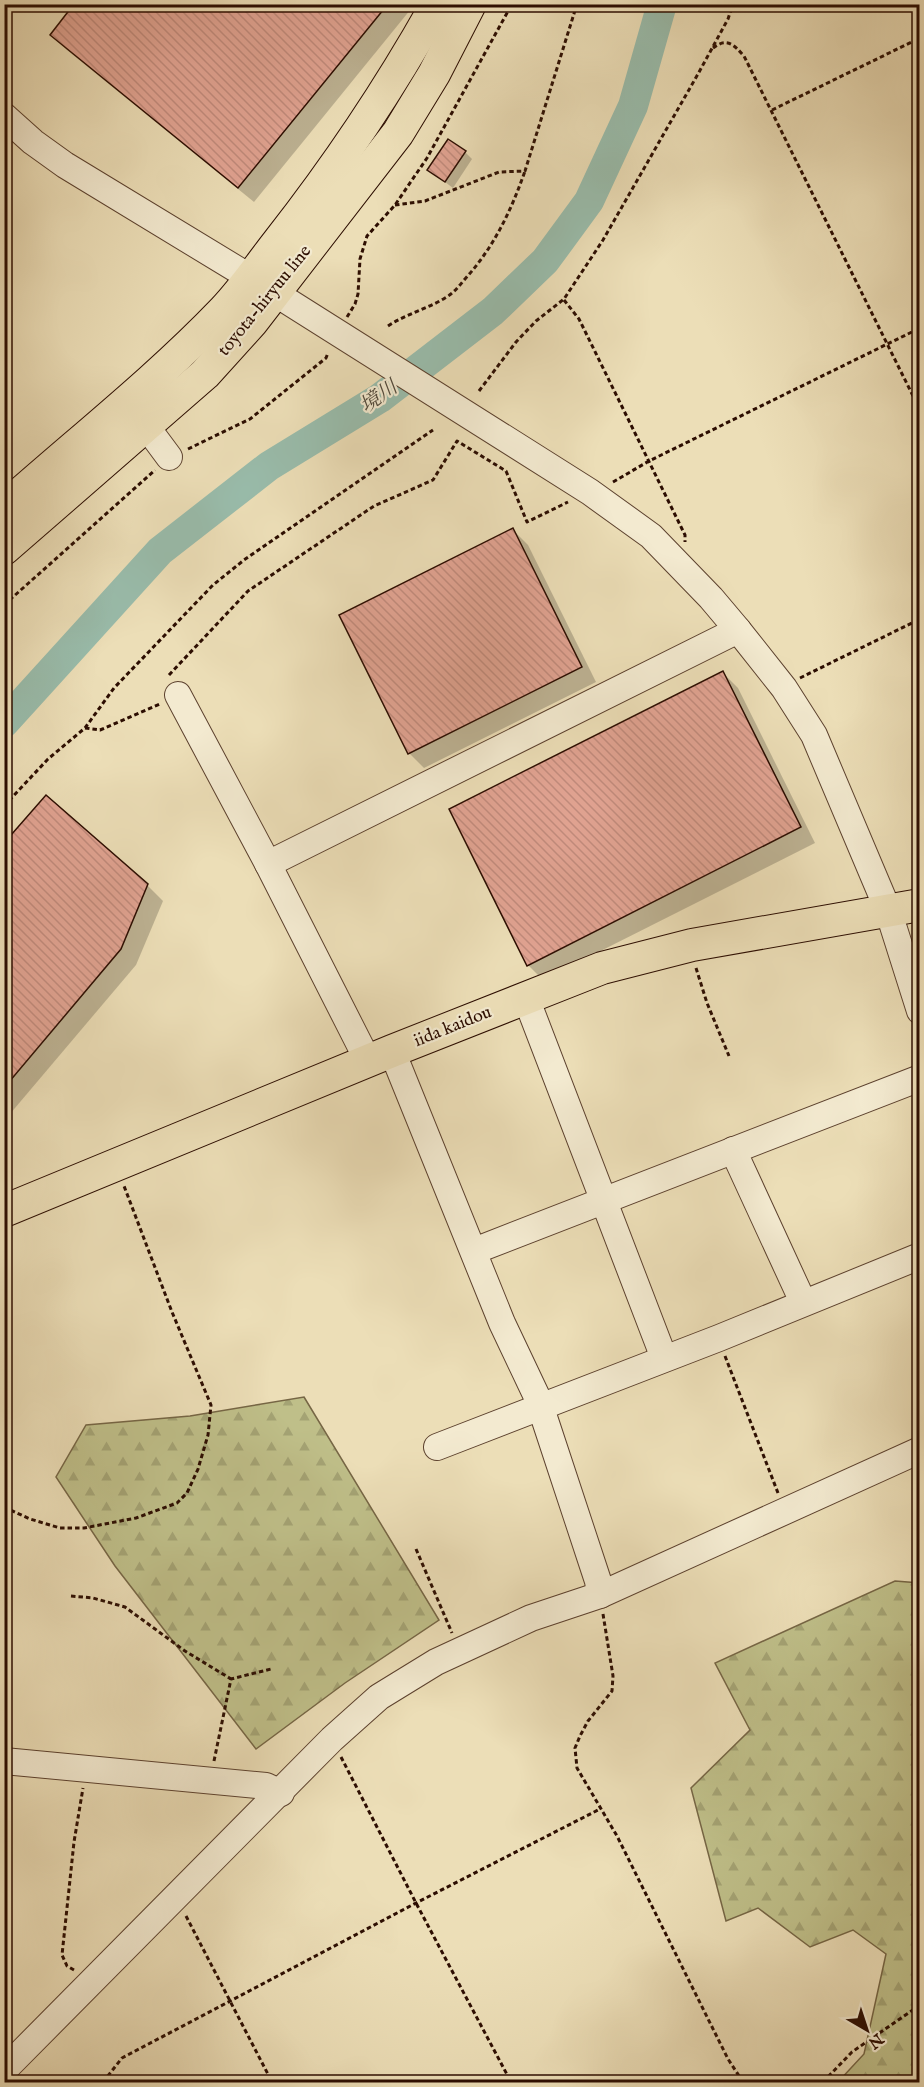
<svg xmlns="http://www.w3.org/2000/svg" width="924" height="2087" viewBox="0 0 924 2087" font-family="'IM FELL English','Noto Serif JP',serif">
<style>
.forest{fill:url(#forest-firs);stroke:#766645;stroke-width:1.5}
.shadow{fill:#0003}
.lines{fill:none;stroke-linecap:round;stroke-linejoin:round}
.river{stroke:#99bcab;stroke-width:30}
.building{fill:url(#building-back-hatch);stroke:#2c0d01;stroke-width:1.5}
.minor-casing{stroke:#5c412e;stroke-width:28}
.major-casing{stroke:#2c0d01;stroke-width:34}
.path{stroke:#2c0d01;stroke-width:3;stroke-dasharray:4.5 3;stroke-linecap:butt}
.minor{stroke:#f3ead0;stroke-width:26}
.major{stroke:#ecdeb7;stroke-width:32}
.labels{text-anchor:middle;dominant-baseline:central;stroke-width:4.5;stroke-linejoin:round;paint-order:stroke}
.street-label{font-size:18px;fill:#2c0d01;stroke:#f3ead0}
.water-label{font-size:20px;font-style:italic;fill:#524a3c;stroke:#f3ead0}
</style>
<defs>
<pattern id="forest-firs" width="22" height="20" patternUnits="userSpaceOnUse" patternTransform="scale(1.5)"><rect width="22" height="20" fill="#bfbf89"/><path d="M5 1l3.5 6h-7zM16 11l3.5 6h-7z" fill="#a4a374"/></pattern>
<pattern id="building-back-hatch" width="6" height="6" patternUnits="userSpaceOnUse" patternTransform="scale(1.5)"><rect width="6" height="6" fill="#e1a392"/><path d="M-1 5l2 2M0 0l6 6M5-1l2 2" fill="none" stroke="#c18b7c"/></pattern>
</defs>
<rect width="100%" height="100%" fill="#ecdeb7"/>
<filter id="stains"><feTurbulence type="fractalNoise" baseFrequency=".00333" numOctaves="4"/><feColorMatrix values="0 0 0 0 .2 0 0 0 0 .09 0 0 0 0 .02 0 0 0 .5 -.17"/></filter>
<radialGradient id="worn" r=".72"><stop offset=".6" stop-color="#630" stop-opacity="0"/><stop offset="1" stop-color="#630" stop-opacity=".3"/></radialGradient>
<!-- forest -->
<g class="forest">
<polygon points="304,1397 439,1620 345,1683 256,1749 115,1566 56,1477 86,1425 190,1416"/>
<polygon points="895,1581 920,1583 919,2082 838,2082 864,2054 886,1954 853,1930 810,1947 758,1908 726,1921 691,1788 750,1730 715,1663"/>
</g>
<!-- shadow -->
<g class="shadow">
<polygon points="76,4 415,4 254,202 67,50 52,35"/>
<polygon points="465,152 472,159 453,188 429,170"/>
<polygon points="513,530 528,545 596,682 424,768 409,753"/>
<polygon points="723,673 738,688 815,843 543,980 528,965"/>
<polygon points="4,846 147,885 163,901 136,965 4,1121"/>
</g>
<g class="lines">
<!-- river -->
<polyline class="river" points="4,723 160,551 269,466 380,398 493,311 545,261 589,201 633,106 662,4"/>
</g>
<!-- building -->
<g class="building">
<polygon points="74,4 388,4 238,188 50,35"/>
<polygon points="448,139 466,151 445,182 427,170"/>
<polygon points="513,528 582,667 408,754 339,615"/>
<polygon points="723,671 801,827 527,966 449,809"/>
<polygon points="46,795 148,884 121,949 4,1088 4,843"/>
</g>
<g class="lines">
<!-- minor casing -->
<g class="minor-casing">
<g id="minor">
<polyline points="4,116 33,142 65,165 251,278 590,492 651,536 711,598 738,630 784,688 814,735 888,910 920,1011"/>
<polyline points="146,426 169,457"/>
<polyline points="178,695 268,864 368,1061"/>
<polyline points="268,864 738,630"/>
<polyline points="526,998 664,1358"/>
<polyline points="392,1051 502,1323 538,1399 598,1581 600,1595"/>
<polyline points="733,1150 803,1302"/>
<polyline points="474,1251 920,1078"/>
<polyline points="437,1447 719,1338 920,1256"/>
<polyline points="4,1761 266,1786 281,1793"/>
<polyline points="4,2070 332,1739 379,1697 436,1662 531,1618 600,1595 920,1450"/>
</g>
</g>
<!-- major casing -->
<g class="major-casing">
<g id="major">
<path d="M4,508C78,442 156,381 224,310C244,289 260,265 278,242C337,167 390,88 437,4"/>
<polyline points="4,549 205,374 252,322 398,133 434,74 470,4"/>
<polyline points="4,1211 392,1051 602,968 692,945 920,905"/>
</g>
</g>
<!-- path -->
<g class="path">
<path d="M713,48C727,37 734,45 744,56L920,410"/>
<polyline points="772,110 920,38"/>
<polyline points="395,205 425,201 499,172 525,171 577,4"/>
<polyline points="564,300 579,319 685,535 685,542"/>
<polyline points="347,317 355,304 358,294 360,259 367,236 395,205 427,158 512,4"/>
<path d="M388,326C406,314 427,309 445,298C454,293 459,286 465,279C494,247 511,211 525,171"/>
<polyline points="479,391 516,342 536,321 564,299 603,240 698,74 728,19 733,4"/>
<polyline points="188,449 250,419 326,358 328,353"/>
<polyline points="613,482 649,461 920,328"/>
<polyline points="4,605 155,470"/>
<polyline points="169,675 248,591 374,506 433,480 457,441 506,471 527,522 568,502"/>
<polyline points="800,678 920,619"/>
<polyline points="85,728 100,730 160,704"/>
<polyline points="4,806 48,759 85,728 114,688 213,585 244,560 433,430"/>
<polyline points="696,968 707,1003 729,1056"/>
<polyline points="725,1356 778,1493"/>
<polyline points="4,1507 30,1519 60,1528 84,1528 136,1518 177,1503 187,1493 198,1469 208,1435 211,1405 172,1312 124,1186"/>
<polyline points="416,1549 452,1633"/>
<polyline points="71,1596 93,1598 125,1607 185,1651 231,1679"/>
<polyline points="603,1614 613,1676 612,1691 588,1721 580,1736 575,1748 577,1768 617,1836 728,2059 743,2082"/>
<polyline points="341,1757 416,1903 511,2082"/>
<polyline points="214,1761 231,1679 271,1669"/>
<polyline points="186,1916 272,2082"/>
<polyline points="74,1970 67,1966 62,1955 74,1842 83,1788"/>
<polyline points="103,2082 122,2058 416,1903 600,1809"/>
<polyline points="823,2082 852,2052 920,2005"/>
</g>
<!-- minor -->
<use href="#minor" class="minor"/>
<!-- major -->
<use href="#major" class="major"/>
</g>
<g class="labels">
<!-- street labels -->
<g class="street-label">
<text transform="translate(265 301) rotate(-51)">toyota-hiryuu line</text>
<text transform="translate(453 1027) rotate(-22)">iida kaidou</text>
</g>
<!-- water labels -->
<g class="water-label">
<text transform="translate(379 397) rotate(-35)">境川</text>
</g>
</g>
<!-- margin -->
<rect width="924" height="2087" fill="none" stroke="#ecdeb7" stroke-width="24"/>
<rect x="6" y="6" width="912" height="2075" fill="none" stroke="#2c0d01" stroke-width="3"/>
<rect x="12" y="12" width="900" height="2063" fill="none" stroke="#2c0d01" stroke-width="1.5"/>
<!-- north arrow -->
<g transform="translate(867 2030) rotate(141)" stroke="#f3ead0" stroke-width="4.5" paint-order="stroke">
<path d="M0-4.5L10 22L0 15L-10 22Z" fill="#2c0d01"/>
<text y="-9" font-size="16" font-weight="bold" text-anchor="middle" fill="#2c0d01">N</text>
</g>
<rect width="100%" height="100%" filter="url(#stains)"/>
<rect width="100%" height="100%" fill="url(#worn)"/>
</svg>
